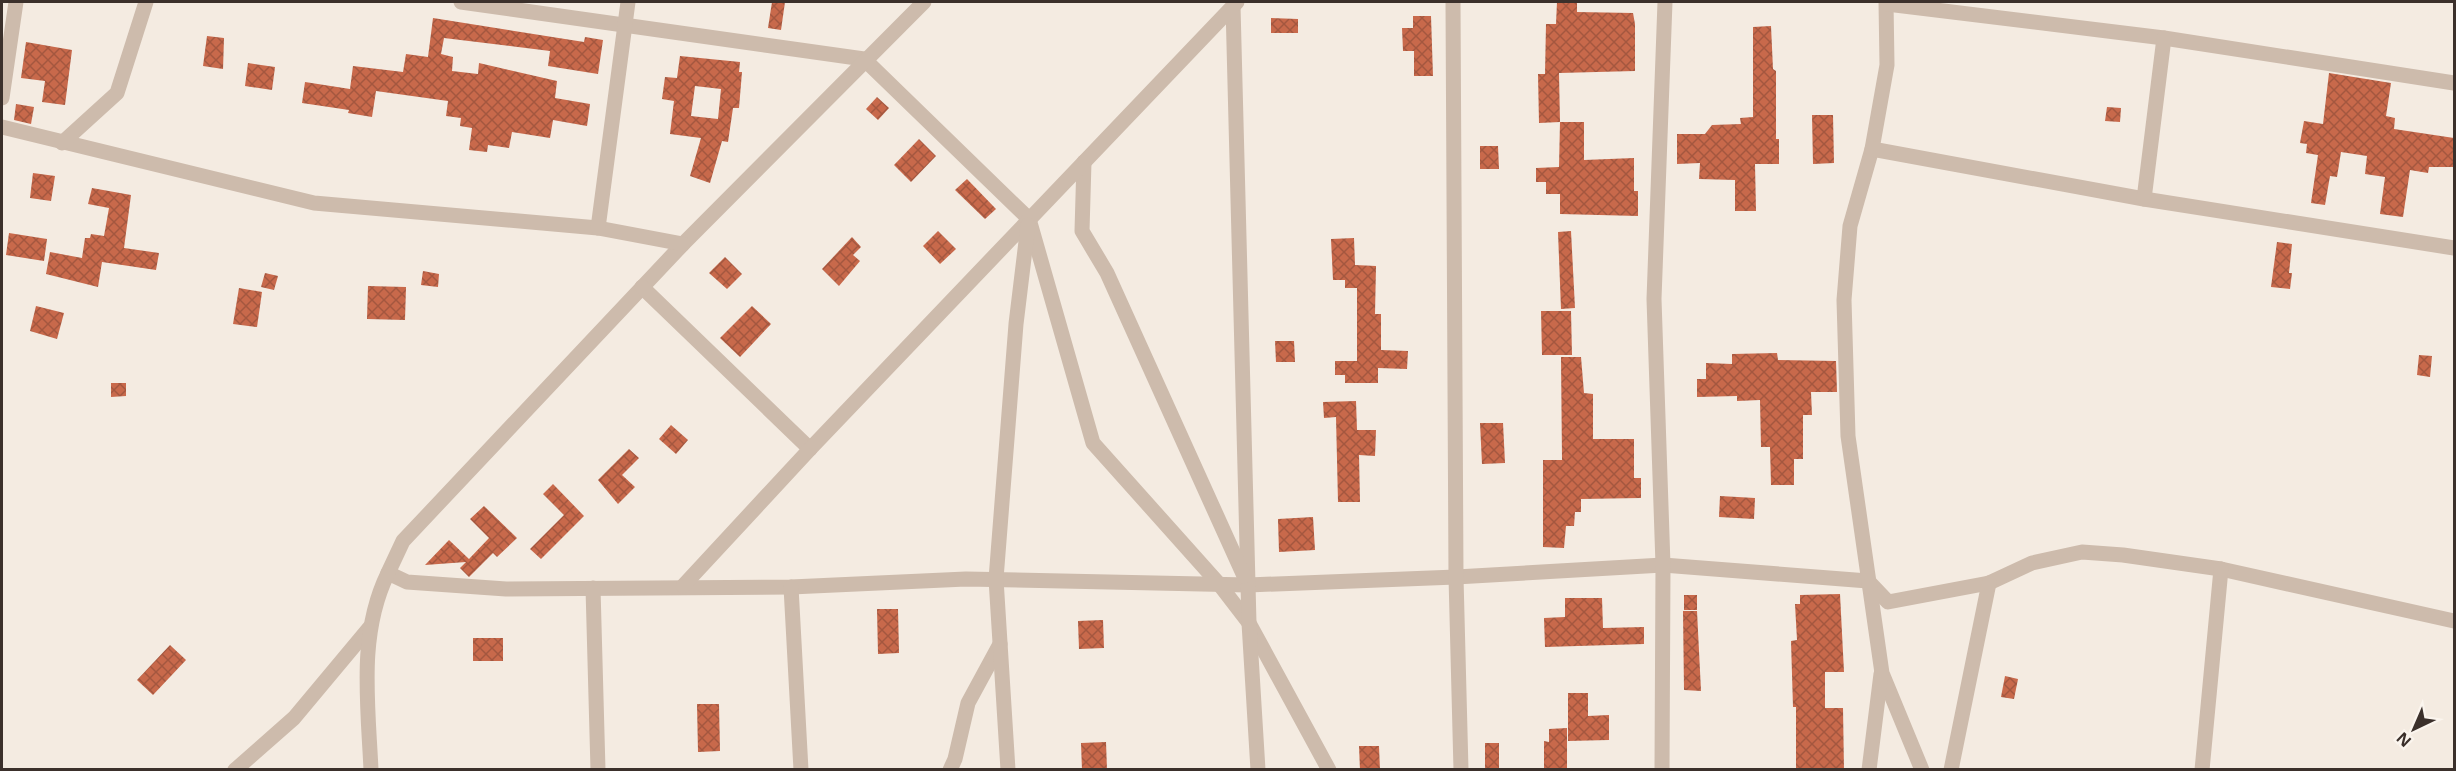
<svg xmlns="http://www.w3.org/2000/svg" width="2456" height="771" viewBox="0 0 2456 771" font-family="'Open Sans',sans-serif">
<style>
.building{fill:url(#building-cross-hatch);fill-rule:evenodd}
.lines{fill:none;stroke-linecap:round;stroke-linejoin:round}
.minor{stroke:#cdbbac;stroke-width:15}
</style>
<defs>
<pattern id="building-cross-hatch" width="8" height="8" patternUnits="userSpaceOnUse" patternTransform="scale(1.5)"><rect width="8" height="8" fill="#c8694b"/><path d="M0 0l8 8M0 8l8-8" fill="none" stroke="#a4573f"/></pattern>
</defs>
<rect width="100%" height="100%" fill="#f4ebe1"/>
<!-- building -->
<g class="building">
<polygon points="772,2 785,2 781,30 768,28"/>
<polygon points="1557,2 1577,2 1577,12 1633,13 1635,24 1635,71 1559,73 1560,122 1539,123 1538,74 1545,74 1546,24 1556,24"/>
<polygon points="1413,16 1431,16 1433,76 1414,76 1414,51 1403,51 1402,28 1413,28"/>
<polygon points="433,18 584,42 585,37 603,40 598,74 548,66 550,51 444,38 441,54 453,57 452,71 478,74 479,63 557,81 555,98 590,104 587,126 553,120 550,138 512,132 509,148 488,145 487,152 469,150 472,128 460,126 461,118 446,116 448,101 376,91 372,117 348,113 349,110 302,103 305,82 350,89 353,66 403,72 406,54 428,57"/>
<polygon points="1271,18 1298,19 1298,33 1271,33"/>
<polygon points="1771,26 1773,69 1776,71 1776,139 1779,139 1779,164 1755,164 1756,211 1735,211 1735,180 1699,179 1700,163 1677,164 1677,134 1705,134 1712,125 1741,124 1740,118 1753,117 1753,27"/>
<polygon points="207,36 224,38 223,69 203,66"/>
<polygon points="26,42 72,50 65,105 42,102 45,81 21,78"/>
<path d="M680,56L740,62L739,72H742L739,108H733L728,142L722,141L710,183L690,176L701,138L670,134L674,101L662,99L665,77L677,78ZM695,86L721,89L718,119L691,116Z"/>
<polygon points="248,63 275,67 272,90 245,86"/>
<polygon points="2329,73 2391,83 2386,116 2395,118 2394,129 2454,138 2454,167 2429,167 2428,173 2410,170 2403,217 2380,214 2385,177 2365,174 2367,156 2341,152 2337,177 2330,176 2325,205 2311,203 2318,155 2306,153 2307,144 2300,143 2304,121 2323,124"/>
<polygon points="877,97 889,108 878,120 866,109"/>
<polygon points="16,104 34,107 31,124 14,120"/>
<polygon points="2107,107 2121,108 2120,122 2105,121"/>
<polygon points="1812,115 1833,115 1834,163 1813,164"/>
<polygon points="1560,122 1584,122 1584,160 1634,158 1634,191 1638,191 1638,216 1560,214 1560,194 1546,194 1546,182 1536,182 1536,168 1559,167"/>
<polygon points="919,139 936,156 911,182 894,165"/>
<polygon points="1480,146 1498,146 1499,169 1480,169"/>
<polygon points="33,173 55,176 51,201 30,198"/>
<polygon points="967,179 996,209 985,219 955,190"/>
<polygon points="92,188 131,195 124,248 159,253 156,270 102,262 98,287 46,274 50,252 82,258 85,238 90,238 91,234 104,236 109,208 88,204"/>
<polygon points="938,231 956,249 940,264 923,246"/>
<polygon points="1571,231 1575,308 1561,309 1558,232"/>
<polygon points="9,233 47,239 44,261 6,255"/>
<polygon points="852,237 861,247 853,255 860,261 839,286 822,269"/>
<polygon points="1354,238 1355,265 1376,266 1375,314 1381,314 1381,350 1408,351 1407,369 1378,368 1378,383 1345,383 1345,375 1335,375 1335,361 1357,361 1357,288 1345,288 1345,280 1333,280 1331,239"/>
<polygon points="2277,242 2292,244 2289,273 2292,273 2290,289 2271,287"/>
<polygon points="725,257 742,274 727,289 709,273"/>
<polygon points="423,271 439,274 438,287 421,285"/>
<polygon points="265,273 278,276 274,290 261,287"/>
<polygon points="368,286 406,287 405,320 367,319"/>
<polygon points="239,288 262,292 257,327 233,324"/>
<polygon points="36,306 64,313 57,339 30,331"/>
<polygon points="752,306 771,324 740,357 720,338"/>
<polygon points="1541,311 1571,311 1572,355 1542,355"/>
<polygon points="1275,341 1294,341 1295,362 1276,362"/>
<polygon points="1777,353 1778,360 1836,361 1837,392 1811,392 1812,415 1803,415 1803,459 1794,459 1794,485 1771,485 1770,447 1761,447 1760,400 1737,401 1737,396 1697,397 1697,379 1706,379 1706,363 1732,364 1732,354"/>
<polygon points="2419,355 2432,356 2430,377 2417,375"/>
<polygon points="1561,357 1581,357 1584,393 1593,394 1593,439 1634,439 1634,478 1641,478 1641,498 1581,499 1581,512 1575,512 1574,526 1566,526 1564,548 1543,547 1543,460 1562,460"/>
<polygon points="111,383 126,383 126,396 111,397"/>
<polygon points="1356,401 1357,430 1376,430 1375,456 1359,455 1360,502 1338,502 1336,417 1324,418 1323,402"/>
<polygon points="1480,423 1503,423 1505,463 1482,464"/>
<polygon points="671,425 688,440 676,454 659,439"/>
<polygon points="629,449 639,458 622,475 635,487 618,504 598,480"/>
<polygon points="553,484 584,516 541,559 530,549 564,515 543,494"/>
<polygon points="1720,496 1755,498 1754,519 1719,517"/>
<polygon points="484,506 517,538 497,557 493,553 469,577 460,568 466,562 425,565 449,540 469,559 489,538 470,519"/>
<polygon points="1313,517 1315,550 1279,552 1278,519"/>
<polygon points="1840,594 1844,672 1825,672 1825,708 1843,708 1844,770 1796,770 1796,707 1793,707 1791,641 1797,640 1795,604 1800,604 1800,595"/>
<rect x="1684" y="595" width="13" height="15"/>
<polygon points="1565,598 1602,598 1603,628 1644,627 1644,644 1545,647 1544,618 1565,617"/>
<polygon points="877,609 898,609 899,653 878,654"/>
<polygon points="1683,611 1697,611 1701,691 1684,690"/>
<polygon points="1103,620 1104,648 1079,649 1078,621"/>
<rect x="473" y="638" width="30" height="23"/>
<polygon points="170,645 186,660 153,695 137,680"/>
<polygon points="2005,676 2018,679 2014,699 2001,697"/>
<polygon points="1568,693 1588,693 1588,716 1609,715 1609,740 1568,741"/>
<polygon points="697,704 719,704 720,751 698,752"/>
<polygon points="1567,728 1567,770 1544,769 1544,741 1549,742 1549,729"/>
<polygon points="1106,742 1107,770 1082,770 1081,743"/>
<rect x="1485" y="743" width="14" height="27"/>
<polygon points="1359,746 1379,746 1380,770 1360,770"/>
</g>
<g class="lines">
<!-- minor -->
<g class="minor">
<polyline points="461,2 864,59 1029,219 1093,443 1219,584 1249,623 1329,770"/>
<polyline points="924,2 683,244 403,541 388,573 407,582 506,589 791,587 966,579 1248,585 1456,577 1663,565 1868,581 1888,602 1989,583 2032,563 2082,552 2123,555 2221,569 2454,621"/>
<polyline points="1453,2 1456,577 1461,770"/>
<polyline points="1886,2 1887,65 1872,149 1850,226 1844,300 1848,436 1882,673 1922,770"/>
<polyline points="1887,4 2164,38 2454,83"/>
<polyline points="1233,6 1249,623 1258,770"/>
<polyline points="2,98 16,2"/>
<polyline points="2,127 314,203 598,228 683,244"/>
<polyline points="62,143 117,93 146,2"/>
<polyline points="1872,149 2144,199 2454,248"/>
<polyline points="1084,162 1082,231 1107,273 1244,576"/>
<polyline points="2144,199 2164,38"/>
<polyline points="598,228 628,2"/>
<polyline points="642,287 810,449"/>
<polyline points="683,586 810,449 1237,2"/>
<polyline points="791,587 801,770"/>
<polyline points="593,588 598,770"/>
<polyline points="235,770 294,718 370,627"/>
<path d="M371,770C368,703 358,634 388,573"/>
<polyline points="950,770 955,759 968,703 1000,644"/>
<polyline points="1008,770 996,579 1016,324 1028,225"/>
<polyline points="1662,770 1663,565 1654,299 1665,2"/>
<polyline points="1869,770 1881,674"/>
<polyline points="1951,770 1989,583"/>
<polyline points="2202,770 2221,569"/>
</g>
</g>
<!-- border -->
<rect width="2456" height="771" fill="none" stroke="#3b302b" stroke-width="6"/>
<!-- north arrow -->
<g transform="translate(2414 729) rotate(224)" stroke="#fbf5ee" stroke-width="4.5" paint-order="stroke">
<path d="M0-4.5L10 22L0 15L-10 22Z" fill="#3b302b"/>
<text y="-9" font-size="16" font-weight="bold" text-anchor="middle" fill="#3b302b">N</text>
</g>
</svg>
